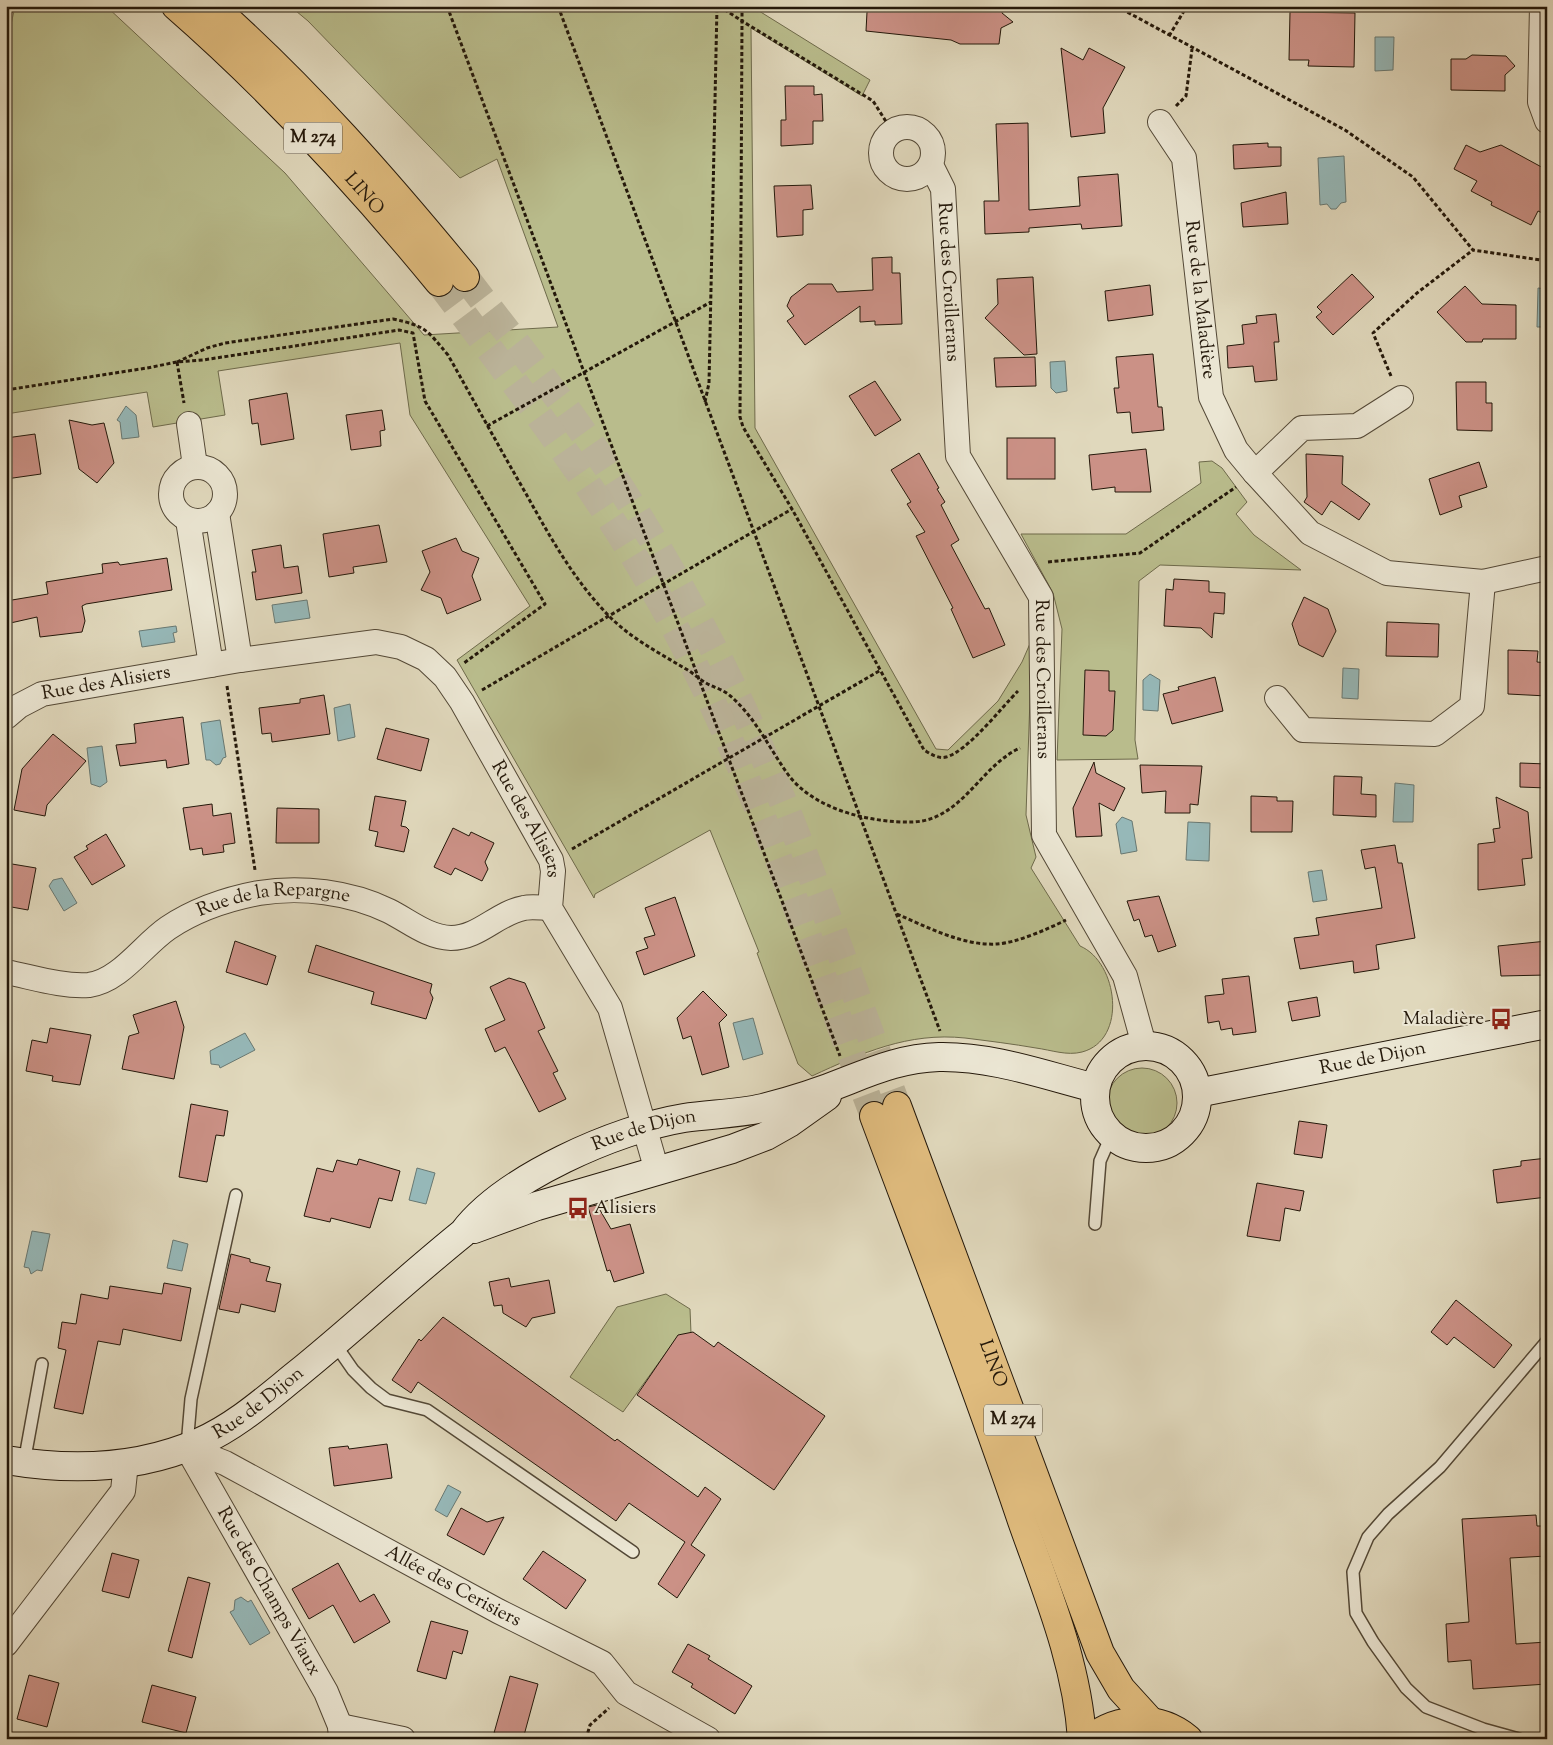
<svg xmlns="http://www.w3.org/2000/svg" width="1553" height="1745" viewBox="0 0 1553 1745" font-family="'Sorts Mill Goudy',serif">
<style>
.green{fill:#b9bc8c;stroke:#6e6a4b}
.water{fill:#96b8b8;stroke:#687872}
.building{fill:#cb9186;stroke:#24180a}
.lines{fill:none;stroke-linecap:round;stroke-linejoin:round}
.highway-tunnel{stroke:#bab298;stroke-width:28;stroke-dasharray:28 14;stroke-linecap:butt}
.lane-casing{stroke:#534836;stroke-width:14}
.street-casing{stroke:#534836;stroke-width:26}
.secondary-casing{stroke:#24180a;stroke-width:30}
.highway-casing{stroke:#24180a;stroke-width:30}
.path{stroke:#24180a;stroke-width:3;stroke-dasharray:4 2.5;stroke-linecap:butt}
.lane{stroke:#ebe6d3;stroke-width:11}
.street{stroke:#ebe6d3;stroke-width:24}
.secondary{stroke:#ebe6d3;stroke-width:28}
.highway{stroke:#e0bc7e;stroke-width:28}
.labels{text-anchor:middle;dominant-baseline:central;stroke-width:4;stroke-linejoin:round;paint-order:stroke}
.shield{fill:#ebe6d3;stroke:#605646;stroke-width:1}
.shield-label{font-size:18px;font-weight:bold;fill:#24180a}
.street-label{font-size:19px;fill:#24180a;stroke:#ebe6d3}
.poi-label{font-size:19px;fill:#24180a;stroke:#ebe6d3;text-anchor:end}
</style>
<rect width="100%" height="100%" fill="#e0d8bc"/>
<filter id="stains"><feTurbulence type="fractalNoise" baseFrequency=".004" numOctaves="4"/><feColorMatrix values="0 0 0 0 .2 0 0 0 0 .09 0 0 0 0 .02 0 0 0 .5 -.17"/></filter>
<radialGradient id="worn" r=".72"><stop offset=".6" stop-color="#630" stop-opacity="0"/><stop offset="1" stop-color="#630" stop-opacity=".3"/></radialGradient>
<!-- green -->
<g class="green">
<path d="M15,6H106L285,173L424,335L558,327L497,159L460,178L308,21L290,6H751L870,80L862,96L751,28L755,428L936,749L948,750L998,701L1022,662L1032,639L1026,815L1036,857L1031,868L1080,946C1118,962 1128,1040 1082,1052C1067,1056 1051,1050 1036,1048C1013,1044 989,1041 965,1038C908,1032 862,1053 812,1076L798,1064L757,953L759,952L710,830L595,894L594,898L457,660L530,606L410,415L400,343L218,371L225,415L153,427L147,392L6,414V48Z"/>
<polygon points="1212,461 1222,468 1247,502 1236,514 1254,535 1301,570 1160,565 1139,581 1135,740 1138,759 1057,760 1062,629 1053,593 1021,534 1126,534 1201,483 1199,462"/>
<circle cx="1142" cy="1103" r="35"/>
<polygon points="666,1294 690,1309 691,1333 676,1339 623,1412 570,1377 617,1307"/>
</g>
<!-- water -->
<g class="water">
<polygon points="1375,37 1394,37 1393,70 1375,71"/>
<polygon points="1344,156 1346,202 1341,203 1336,209 1331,209 1327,204 1320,205 1318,158"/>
<polygon points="1538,288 1547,289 1547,327 1537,327"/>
<polygon points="1065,361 1067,391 1056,393 1051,388 1050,362"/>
<polygon points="126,406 136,415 139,437 122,439 120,422 117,420"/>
<polygon points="307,600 310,618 275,623 272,605"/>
<polygon points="176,626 177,632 173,633 175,642 142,647 139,631"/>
<polygon points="1343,668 1359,669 1358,699 1342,698"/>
<polygon points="1150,674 1160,680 1158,711 1143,710 1143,680"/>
<polygon points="350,704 355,737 338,741 334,708"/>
<polygon points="220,720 226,757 223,758 220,764 216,765 210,760 206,760 201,723"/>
<polygon points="102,746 107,782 100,787 91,784 87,748"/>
<polygon points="1395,783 1414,785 1413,822 1393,822"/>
<polygon points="1122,817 1132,821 1137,851 1121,854 1116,824"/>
<polygon points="1188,822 1210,823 1209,861 1186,860"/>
<polygon points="1322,870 1327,900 1313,902 1308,872"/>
<polygon points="62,878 77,903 64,911 49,886 53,880"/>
<polygon points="753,1018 763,1054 743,1060 733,1023"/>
<polygon points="245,1033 255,1050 220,1068 219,1065 211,1064 210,1051"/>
<polygon points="417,1168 435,1173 426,1204 409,1200"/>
<polygon points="32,1231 50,1234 42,1271 37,1270 31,1274 29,1268 24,1267"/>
<polygon points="173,1240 188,1244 182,1271 167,1268"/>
<polygon points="448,1485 461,1492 447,1517 435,1510"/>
<polygon points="241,1597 248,1602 251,1600 270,1633 250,1645 230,1612 234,1610 235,1600"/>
</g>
<!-- building -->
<g class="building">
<polygon points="876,6 1002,6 1002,13 1013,22 1001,28 999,44 960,44 951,40 866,31 867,12"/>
<polygon points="1290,12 1355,13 1354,67 1308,66 1309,60 1289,60"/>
<polygon points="1061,48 1083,60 1089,48 1125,67 1103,108 1105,133 1071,137"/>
<polygon points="1472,55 1506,56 1515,66 1505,75 1505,91 1451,90 1451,59 1466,59"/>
<polygon points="785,86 814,86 814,95 822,94 823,121 813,121 813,144 781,146 781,120 786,120"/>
<polygon points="1028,123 1029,210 1080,206 1078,177 1118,174 1122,226 1082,229 1081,224 1029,228 1029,232 985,234 984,201 999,201 996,124"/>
<polygon points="1268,143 1268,147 1281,147 1281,166 1234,169 1233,145"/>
<polygon points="1466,145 1480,152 1501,145 1547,170 1547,215 1538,211 1531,225 1491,205 1492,202 1471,191 1477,181 1454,169"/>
<polygon points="811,185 813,209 803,210 803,235 777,237 774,186"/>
<polygon points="1286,192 1288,224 1243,227 1241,203"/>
<polygon points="892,257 892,273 900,273 902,324 875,325 875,321 860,322 860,306 805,345 787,321 794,316 787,306 791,297 808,284 832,284 837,292 873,290 872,258"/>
<polygon points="1352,274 1374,297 1333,335 1316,317 1322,312 1317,307"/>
<polygon points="1033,277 1037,354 1024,355 985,318 998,304 997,279"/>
<polygon points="1150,285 1153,315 1108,321 1105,291"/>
<polygon points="1465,286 1482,304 1516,305 1516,339 1483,339 1482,342 1466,342 1437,312"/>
<polygon points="1276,314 1279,342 1274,342 1277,380 1255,382 1253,366 1228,368 1227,346 1244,344 1242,325 1257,323 1256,316"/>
<polygon points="1153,354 1158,407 1162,407 1164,430 1132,433 1130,412 1117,413 1114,388 1119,388 1116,357"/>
<polygon points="1035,357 1036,386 996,387 994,358"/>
<polygon points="875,381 901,420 875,436 849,396"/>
<polygon points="1456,382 1486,382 1486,403 1492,403 1492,431 1457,430"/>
<polygon points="287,393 294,439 261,445 258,423 252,424 249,400"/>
<polygon points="382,410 385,430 380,431 381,446 351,450 346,415"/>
<polygon points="69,420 92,425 104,423 114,463 97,483 79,469"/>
<polygon points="35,434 41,474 6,479 6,438"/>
<rect x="1007" y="438" width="48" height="41"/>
<polygon points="1146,449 1151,492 1115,492 1115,487 1092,490 1089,455"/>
<polygon points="919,453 939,488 937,489 945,502 941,505 959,540 951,545 985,609 989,608 1005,645 973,658 951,609 953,608 916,536 925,532 907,504 911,502 891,470"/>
<polygon points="1306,454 1343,456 1342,484 1370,504 1359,520 1331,501 1322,515 1304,502 1307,497"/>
<polygon points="1479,462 1487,487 1459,496 1462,507 1440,515 1429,479"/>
<polygon points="379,525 387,562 353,567 354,573 329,577 323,534"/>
<polygon points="456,538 462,551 479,558 472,576 481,600 447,614 441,598 421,590 430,572 422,551"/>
<polygon points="281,545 284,568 298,566 302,593 256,600 252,572 256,572 252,550"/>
<polygon points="167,558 172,590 86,604 82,606 85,621 82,632 40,637 37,617 6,624 6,601 48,594 46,582 103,573 102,564 118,562 120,565"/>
<polygon points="1174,579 1209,581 1209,592 1225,593 1224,614 1214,613 1212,638 1201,628 1164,626 1166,589 1173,590"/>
<polygon points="1304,597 1328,609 1336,631 1323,657 1299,645 1292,624"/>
<polygon points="1387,622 1439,624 1438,657 1386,656"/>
<polygon points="1508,650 1538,651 1537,662 1547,663 1547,696 1508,694"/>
<polygon points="1085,670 1109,671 1109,691 1115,691 1113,730 1106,736 1083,735"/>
<polygon points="1215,677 1223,711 1172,724 1163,694 1179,690 1178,687"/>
<polygon points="324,695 330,734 272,742 271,733 262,734 259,708 300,703 300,699"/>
<polygon points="183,717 189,764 167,768 166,760 120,766 116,745 136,743 134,724"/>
<polygon points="386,728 429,739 421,771 377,759"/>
<polygon points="53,734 86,761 47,805 45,816 14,810 22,769"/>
<polygon points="1094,762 1096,773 1125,788 1114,811 1099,803 1102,836 1076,837 1073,808"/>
<polygon points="1520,763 1547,764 1547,788 1520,787"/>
<polygon points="1140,765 1202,766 1198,805 1190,804 1190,813 1165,813 1166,791 1142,793"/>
<polygon points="1334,776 1362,777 1361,794 1376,795 1376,817 1333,815"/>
<polygon points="375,796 406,801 401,826 406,827 409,830 404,852 375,846 378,832 369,830"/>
<polygon points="1251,796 1277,797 1277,801 1293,801 1292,832 1251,832"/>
<polygon points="1496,797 1528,812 1532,858 1522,859 1525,885 1478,890 1478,844 1495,842 1493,829 1500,828"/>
<polygon points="212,804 213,816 231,813 235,843 223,845 224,852 203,855 202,848 190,850 183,808"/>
<polygon points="277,808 319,809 319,843 276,843"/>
<polygon points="453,828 469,836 471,832 494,843 485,862 488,869 482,881 455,868 451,875 434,867"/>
<polygon points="106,834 125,866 92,885 74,857 88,849 86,846"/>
<polygon points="1395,845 1398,863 1402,863 1415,938 1376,945 1379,969 1354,973 1353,961 1300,969 1294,938 1319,935 1316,918 1382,908 1375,867 1365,869 1361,850"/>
<polygon points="6,863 36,868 28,910 6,906"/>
<polygon points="1159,896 1176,946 1158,952 1152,935 1145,937 1139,919 1134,921 1127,901"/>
<polygon points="675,897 695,956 644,975 636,952 648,948 644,938 655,935 645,908"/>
<polygon points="235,941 276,956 267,985 226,972"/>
<polygon points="1547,941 1547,975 1501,976 1498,946"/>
<polygon points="316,945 432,984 430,992 433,998 426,1019 371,1004 374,992 308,972"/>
<polygon points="1249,976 1256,1032 1233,1035 1232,1028 1221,1030 1219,1021 1208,1023 1205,996 1224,994 1222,979"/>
<polygon points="509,978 525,983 545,1028 538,1031 558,1071 553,1073 566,1099 539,1112 505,1047 495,1052 485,1029 505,1020 490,987"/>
<polygon points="703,991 727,1015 719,1023 729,1067 702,1075 691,1036 683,1039 677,1018"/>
<polygon points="1317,997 1320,1016 1292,1021 1288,1002"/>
<polygon points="176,1001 184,1027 174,1079 122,1069 129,1036 139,1033 133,1015"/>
<polygon points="50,1028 91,1035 80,1085 52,1081 53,1076 26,1071 32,1040 47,1043"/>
<polygon points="191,1104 228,1111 224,1136 216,1135 207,1182 179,1177"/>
<polygon points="1299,1121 1327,1125 1322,1158 1294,1154"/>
<polygon points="1547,1158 1547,1197 1497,1203 1493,1170 1521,1166 1521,1161"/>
<polygon points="359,1159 400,1171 392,1201 379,1198 370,1228 331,1218 330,1222 304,1216 317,1168 333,1172 337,1160 357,1165"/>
<polygon points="1257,1183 1304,1191 1300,1211 1285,1208 1280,1241 1247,1236"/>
<polygon points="597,1205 611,1229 630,1224 644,1273 614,1282 610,1270 607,1271 588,1207"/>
<polygon points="231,1254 250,1259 250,1262 270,1267 266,1281 281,1284 275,1312 241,1304 239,1313 219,1309"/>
<polygon points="509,1278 511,1287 549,1280 555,1313 532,1318 526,1327 503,1313 502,1305 494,1306 489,1282"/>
<polygon points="164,1283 191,1288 181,1341 123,1329 120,1345 98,1341 83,1414 54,1408 66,1350 58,1348 62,1322 76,1324 81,1294 108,1299 110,1286 162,1294"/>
<polygon points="1456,1300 1512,1345 1494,1368 1454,1337 1447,1345 1431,1332"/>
<polygon points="443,1317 615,1441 617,1439 698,1497 705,1487 721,1499 691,1545 705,1555 677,1598 658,1584 685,1542 629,1503 616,1521 418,1382 411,1393 392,1380 419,1339 421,1341"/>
<polygon points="693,1332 714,1347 718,1342 825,1416 774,1490 637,1395 678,1335"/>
<polygon points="387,1444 392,1478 334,1486 329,1448 348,1446 349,1449"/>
<polygon points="461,1508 487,1522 504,1517 484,1555 447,1535"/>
<polygon points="1536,1515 1537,1526 1547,1526 1547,1556 1510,1558 1516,1644 1547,1642 1547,1684 1473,1689 1471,1660 1448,1662 1446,1624 1469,1622 1462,1519"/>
<polygon points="543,1551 586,1580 566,1609 523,1579"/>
<polygon points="112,1553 139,1560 129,1598 102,1591"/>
<polygon points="338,1563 360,1602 374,1594 390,1622 354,1643 333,1605 309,1619 292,1589"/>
<polygon points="188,1577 210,1583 192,1658 168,1651"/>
<polygon points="431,1621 468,1631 462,1654 453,1651 446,1679 417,1671"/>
<polygon points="688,1644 710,1656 708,1659 752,1686 735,1714 691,1687 693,1684 672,1672"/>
<polygon points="29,1675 59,1683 47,1727 17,1719"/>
<polygon points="510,1676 538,1684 523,1739 494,1733"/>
<polygon points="152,1685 196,1697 186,1733 142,1722"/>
</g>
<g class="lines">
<!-- highway-tunnel -->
<g class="highway-tunnel">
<path d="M465,277C503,327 543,376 580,428C628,495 671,568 710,642C787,790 838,950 897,1106"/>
<path d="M439,282C528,401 621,519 688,653C763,801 815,960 874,1116"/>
</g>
<!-- lane casing -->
<g class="lane-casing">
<g id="lane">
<polyline points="1095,1224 1100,1161 1111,1136"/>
<polyline points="335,1344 353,1370 371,1388 387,1400 427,1410 633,1552"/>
<polyline points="187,1446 191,1399 236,1195"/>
<polyline points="24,1463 42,1364"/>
<polyline points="1519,1739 1483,1729 1426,1707 1406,1688 1373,1642 1356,1613 1353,1572 1368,1537 1388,1514 1440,1467 1547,1341"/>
</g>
</g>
<!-- street casing -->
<g class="street-casing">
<g id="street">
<polyline points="1542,6 1540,102 1547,121"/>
<path id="s1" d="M1160,122L1184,158L1211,397L1236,450L1255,473L1310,533L1387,573L1483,582L1547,568"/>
<circle cx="907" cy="153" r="26"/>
<path id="s2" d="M931,165L943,189L958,456L1041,597L1044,835L1125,976L1144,1045"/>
<polyline points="189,424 195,466"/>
<circle cx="198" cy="494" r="27"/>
<polyline points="1255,473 1302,428 1357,426 1401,398"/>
<polyline points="217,513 240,660"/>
<polyline points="188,520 211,665"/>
<polyline points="1277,698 1303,730 1435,734 1472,706 1483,582"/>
<path id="s3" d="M6,717L19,706L42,694L240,660L376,642L401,647L426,659L445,677L462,702L551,860L553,871L550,908L610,1008L657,1171"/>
<path id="s4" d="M6,972C32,977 62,987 89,985C120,981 143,945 168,928C195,910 227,899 259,893C301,886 350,892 389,911C409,921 427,937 451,938C479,938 497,913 524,908C532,906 542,908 550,908"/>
<path id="s5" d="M187,1448L225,1463L498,1611L602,1663L626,1693L708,1739"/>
<path id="s6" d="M187,1448L326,1692L340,1726L341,1739"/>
<polyline points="6,1644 123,1491 126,1463"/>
<polyline points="340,1726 403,1739"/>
</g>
</g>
<!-- secondary casing -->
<g class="secondary-casing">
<g id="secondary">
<circle cx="1146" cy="1097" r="51"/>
<path id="s7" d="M1197,1093L1547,1024"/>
<polyline points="474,1229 537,1206 732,1149 766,1136 789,1123 827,1096"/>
<path id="s8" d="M6,1460C71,1471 139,1469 200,1442C236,1426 265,1400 296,1375C353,1329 406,1279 463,1233C504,1178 617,1129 684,1118C710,1114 737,1114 763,1108C791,1101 822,1091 849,1080C879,1068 906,1058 939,1057C992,1056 1044,1075 1095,1088"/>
</g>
</g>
<!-- highway casing -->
<g class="highway-casing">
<g id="highway">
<path id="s9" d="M176,6C272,90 358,183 439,282"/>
<path d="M212,6C305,88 387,182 465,277"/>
<path id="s10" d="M897,1106L1100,1653L1121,1689L1151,1722"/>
<path d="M874,1116C924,1250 976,1384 1022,1521C1047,1592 1077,1663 1082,1739"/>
<path d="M1090,1739C1119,1716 1159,1715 1188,1739"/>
</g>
</g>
<!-- path -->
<g class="path">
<polyline points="447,6 840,1056"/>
<polyline points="558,6 940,1031"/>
<path d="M719,6L742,21L740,417L743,427L792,509L924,750C931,754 938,759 946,757C967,752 1002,707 1018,691"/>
<polyline points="742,6 742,21 873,101 892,131"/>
<polyline points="1116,6 1345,130 1413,177 1473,250 1547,261"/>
<polyline points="1169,36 1187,6"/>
<polyline points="1176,106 1186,96 1192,49"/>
<path d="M177,362L207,348L225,343L393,319C426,326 427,330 448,355C474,401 499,447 525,492C549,535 573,579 608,615C629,637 659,653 686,669C693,673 699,679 706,683C713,687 721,689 728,694C754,715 768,746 787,773C813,810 871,823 913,822C962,820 980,766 1020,748"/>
<polyline points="177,362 184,403"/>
<polyline points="1391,376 1373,333 1417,293 1473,250"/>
<polyline points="6,390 147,368 177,362 203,360 399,330 413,333 425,401 545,604 464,663"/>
<polyline points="705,402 709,383 717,6"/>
<polyline points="487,426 711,302"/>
<polyline points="1048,562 1140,553 1236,487"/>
<polyline points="227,686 255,870"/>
<polyline points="482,690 792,509"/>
<polyline points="572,849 881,670"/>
<path d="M897,914C927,927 963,946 997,944C1016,943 1048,929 1066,920"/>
<polyline points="586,1739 590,1725 609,1708"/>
</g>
<!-- lane -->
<use href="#lane" class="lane"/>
<!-- street -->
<use href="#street" class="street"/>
<!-- secondary -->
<use href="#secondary" class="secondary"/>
<!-- highway -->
<use href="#highway" class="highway"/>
</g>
<!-- icons -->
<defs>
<g id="bus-bare" transform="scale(1.725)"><path d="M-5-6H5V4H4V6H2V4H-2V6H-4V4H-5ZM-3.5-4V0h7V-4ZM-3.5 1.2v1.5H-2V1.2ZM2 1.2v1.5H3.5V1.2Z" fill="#8f2418" stroke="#ebe6d3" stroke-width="2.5" paint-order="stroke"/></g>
</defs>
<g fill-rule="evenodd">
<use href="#bus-bare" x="1501" y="1019"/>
<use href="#bus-bare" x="578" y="1208"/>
</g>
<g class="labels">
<!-- shield labels -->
<g class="shield">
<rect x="284" y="122.5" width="58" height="31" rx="4"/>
<rect x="984" y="1404.5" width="58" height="31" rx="4"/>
</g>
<g class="shield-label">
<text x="313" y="138">M 274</text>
<text x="1013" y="1420">M 274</text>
</g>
<!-- street labels -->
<g class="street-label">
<text stroke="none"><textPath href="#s9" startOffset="266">LINO</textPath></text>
<text stroke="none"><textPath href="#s2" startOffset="120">Rue des Croillerans</textPath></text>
<text stroke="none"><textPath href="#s1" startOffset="186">Rue de la Maladière</textPath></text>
<text stroke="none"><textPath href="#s2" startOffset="540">Rue des Croillerans</textPath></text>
<text stroke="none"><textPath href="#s3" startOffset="108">Rue des Alisiers</textPath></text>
<text stroke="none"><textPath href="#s3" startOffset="625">Rue des Alisiers</textPath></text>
<text stroke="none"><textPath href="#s4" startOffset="295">Rue de la Repargne</textPath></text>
<text stroke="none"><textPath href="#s7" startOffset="179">Rue de Dijon</textPath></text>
<text stroke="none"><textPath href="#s8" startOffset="746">Rue de Dijon</textPath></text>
<text stroke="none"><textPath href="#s10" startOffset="275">LINO</textPath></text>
<text stroke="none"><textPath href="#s8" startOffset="268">Rue de Dijon</textPath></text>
<text stroke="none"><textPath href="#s5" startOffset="300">Allée des Cerisiers</textPath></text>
<text stroke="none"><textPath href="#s6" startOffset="165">Rue des Champs Viaux</textPath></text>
</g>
<!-- poi labels -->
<g class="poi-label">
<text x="1484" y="1019">Maladière</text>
<text x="594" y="1208" text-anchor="start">Alisiers</text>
</g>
</g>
<!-- margin -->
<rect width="1553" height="1745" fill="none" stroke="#e0d8bc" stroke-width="25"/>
<rect x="8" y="8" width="1538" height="1730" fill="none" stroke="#24180a" stroke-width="2.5"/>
<rect x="12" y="12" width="1528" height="1720" fill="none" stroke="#24180a"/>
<rect width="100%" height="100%" filter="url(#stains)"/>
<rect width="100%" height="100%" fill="url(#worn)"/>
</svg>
